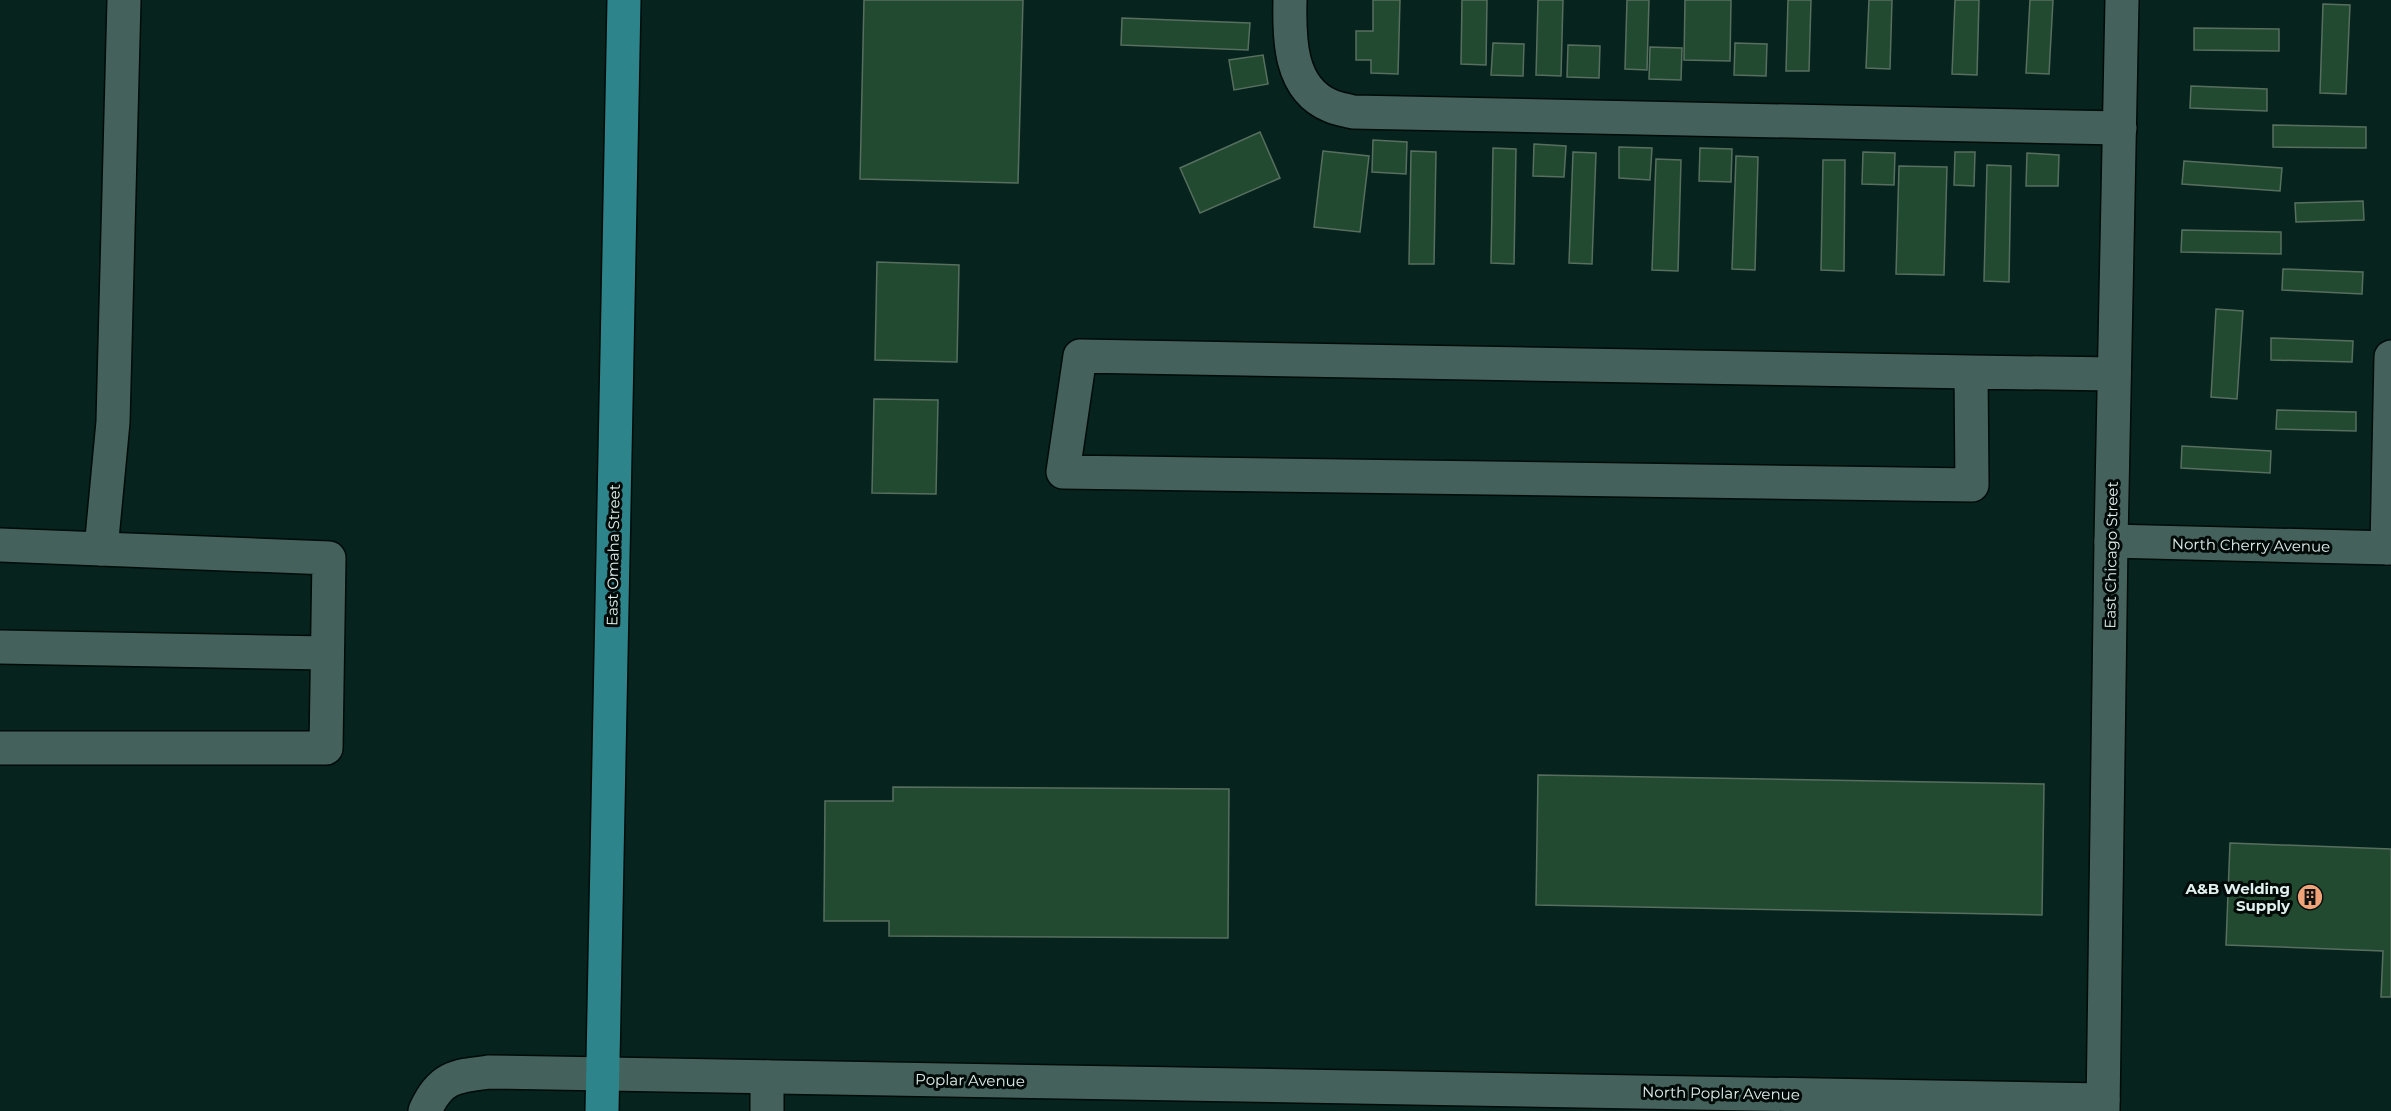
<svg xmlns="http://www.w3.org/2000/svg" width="2391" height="1111" viewBox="0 0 2391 1111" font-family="Montserrat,sans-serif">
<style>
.building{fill:#214a31;stroke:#586f5f;stroke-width:1.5}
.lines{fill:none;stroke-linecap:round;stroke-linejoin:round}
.minor-casing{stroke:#000b08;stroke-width:36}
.major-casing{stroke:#000b08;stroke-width:36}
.minor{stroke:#44615b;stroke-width:33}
.major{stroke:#2d848b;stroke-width:33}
.labels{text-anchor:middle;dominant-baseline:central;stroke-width:6;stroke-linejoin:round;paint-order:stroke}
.street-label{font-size:15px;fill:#e0f0ec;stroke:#020a08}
.poi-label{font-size:15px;font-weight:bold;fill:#e0f0ec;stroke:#020a08;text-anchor:end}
</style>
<rect width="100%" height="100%" fill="#06231e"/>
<!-- building -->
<g class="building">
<polygon points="864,0 1023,0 1018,183 860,179"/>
<polygon points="1373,0 1400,0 1398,74 1371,73 1371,60 1356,60 1356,31 1373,31"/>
<polygon points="1462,0 1487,0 1486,65 1461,64"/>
<polygon points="1538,0 1563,0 1561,76 1536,75"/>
<polygon points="1627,0 1649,0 1647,70 1625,69"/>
<polygon points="1685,0 1731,0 1730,61 1684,60"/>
<polygon points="1788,0 1811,0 1809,71 1786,71"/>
<polygon points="1869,0 1892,0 1890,69 1866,68"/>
<polygon points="1955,0 1979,0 1977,75 1952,74"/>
<polygon points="2030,0 2053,0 2049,74 2026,73"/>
<polygon points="2323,4 2350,5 2346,94 2320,93"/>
<polygon points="1122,18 1250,23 1248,50 1121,45"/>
<polygon points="2194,28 2279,29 2279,51 2194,50"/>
<polygon points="1493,43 1524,44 1523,76 1491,75"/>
<polygon points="1735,43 1767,44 1766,76 1734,75"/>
<polygon points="1568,45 1600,46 1599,78 1567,77"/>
<polygon points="1650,47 1682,48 1681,80 1649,79"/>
<polygon points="1263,55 1268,84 1234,90 1229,60"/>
<polygon points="2191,86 2267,89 2267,111 2190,108"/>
<polygon points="2273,125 2366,127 2366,148 2273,147"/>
<polygon points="1260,132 1280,178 1200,213 1180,168"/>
<polygon points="1373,140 1407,142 1406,174 1372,172"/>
<polygon points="1534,144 1566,146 1564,177 1533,176"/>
<polygon points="1619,147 1652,148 1650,180 1619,178"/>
<polygon points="1493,148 1516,149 1514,264 1491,263"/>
<polygon points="1700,148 1732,149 1731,182 1699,181"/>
<polygon points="1323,151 1369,156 1360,232 1314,227"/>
<polygon points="1411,151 1436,152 1434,264 1409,264"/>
<polygon points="1573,152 1596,153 1592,264 1569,263"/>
<polygon points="1863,152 1895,153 1894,185 1862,184"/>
<polygon points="1955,152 1975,152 1974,186 1954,185"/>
<polygon points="2027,153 2059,155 2058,186 2026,186"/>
<polygon points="1736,156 1758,157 1755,270 1732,269"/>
<polygon points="1656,159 1681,160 1678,271 1652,270"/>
<polygon points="1823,160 1845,160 1844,271 1821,270"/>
<polygon points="2184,161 2282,168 2280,191 2182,184"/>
<polygon points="1987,165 2011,166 2009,282 1984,281"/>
<polygon points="1899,166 1947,167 1944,275 1896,274"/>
<polygon points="2363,201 2364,220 2296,222 2295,203"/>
<polygon points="2182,230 2281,232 2281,254 2181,252"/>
<polygon points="877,262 959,265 957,362 875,360"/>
<polygon points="2283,269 2363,272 2362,294 2282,290"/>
<polygon points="2216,309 2243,311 2237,399 2211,397"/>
<polygon points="2271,338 2353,341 2352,362 2271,360"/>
<polygon points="874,399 938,400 936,494 872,493"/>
<polygon points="2277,410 2356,412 2356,431 2276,429"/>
<polygon points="2182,446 2271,451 2270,473 2181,468"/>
<polygon points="1538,775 2044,784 2042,915 1536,905"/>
<polygon points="893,787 1229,789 1228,938 889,936 889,921 824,921 825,801 893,801"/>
<polygon points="2230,843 2391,849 2391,997 2381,997 2383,951 2226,945"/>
</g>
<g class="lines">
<!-- minor casing -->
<g class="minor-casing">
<g id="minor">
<path d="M1290,0C1289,38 1289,89 1331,106C1338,109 1346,110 1353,112L2120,128"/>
<polyline points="1971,372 1972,485 1063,472 1080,356 1971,372 2114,374"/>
<polyline points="2111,541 2391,548"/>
<polyline points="0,545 329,558 326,748 0,748"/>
<polyline points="2387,548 2391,357"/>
<polyline points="101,549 113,422 124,0"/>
<polyline points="0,647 327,653"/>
<polyline points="767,1077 767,1111"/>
<path d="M425,1111C440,1077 455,1076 489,1072L2103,1100"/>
<polyline points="2103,1111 2111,541 2122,0"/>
</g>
</g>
<!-- major casing -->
<g class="major-casing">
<polyline id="major" points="602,1111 624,0"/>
</g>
<!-- minor -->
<use href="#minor" class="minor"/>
<!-- major -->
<use href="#major" class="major"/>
</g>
<!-- icons -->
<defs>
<g id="building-disc" transform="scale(1.35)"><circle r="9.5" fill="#f0a279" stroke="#020a08"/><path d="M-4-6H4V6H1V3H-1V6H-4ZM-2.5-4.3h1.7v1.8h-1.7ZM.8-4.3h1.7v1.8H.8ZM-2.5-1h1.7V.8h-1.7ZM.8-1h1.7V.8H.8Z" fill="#111"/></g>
</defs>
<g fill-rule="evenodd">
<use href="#building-disc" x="2310" y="897"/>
</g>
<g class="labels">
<!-- street labels -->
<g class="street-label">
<text transform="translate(2251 545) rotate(1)">North Cherry Avenue</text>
<text transform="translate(613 555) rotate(-89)">East Omaha Street</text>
<text transform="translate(2111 555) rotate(-89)">East Chicago Street</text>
<text transform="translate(970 1080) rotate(1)">Poplar Avenue</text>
<text transform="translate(1721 1093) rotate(1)">North Poplar Avenue</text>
</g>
<!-- poi labels -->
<g class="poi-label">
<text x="2290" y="888">A&amp;B Welding<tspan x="2290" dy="17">Supply</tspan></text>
</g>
</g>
</svg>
